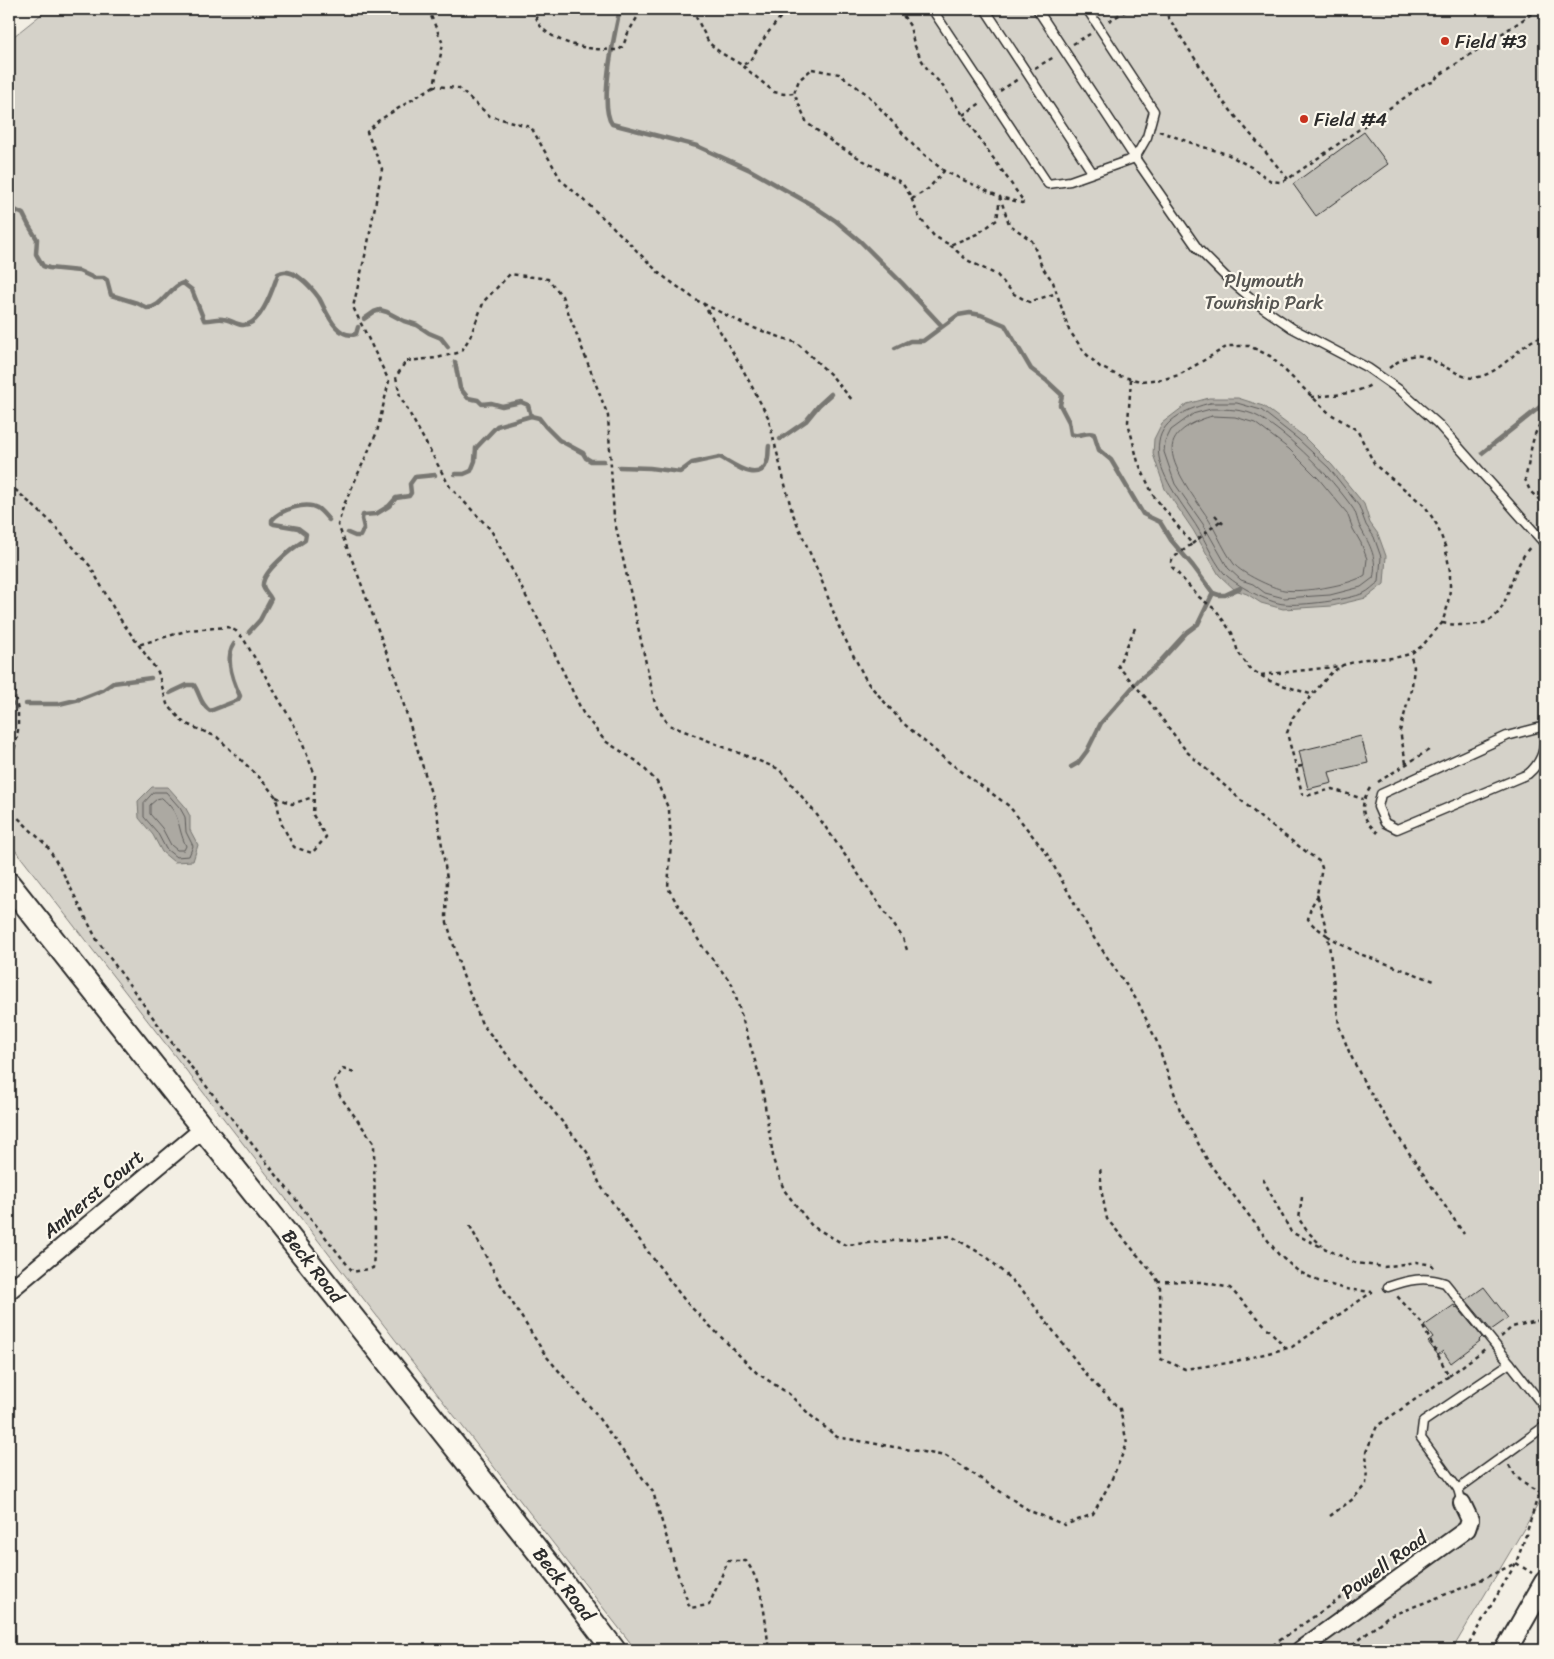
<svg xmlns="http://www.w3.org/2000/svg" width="1554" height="1659" viewBox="0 0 1554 1659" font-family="Sriracha,sans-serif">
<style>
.green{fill:#d5d2c9;stroke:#807e7a}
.water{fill:#aca9a2;stroke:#787772}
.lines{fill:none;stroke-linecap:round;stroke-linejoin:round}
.shore{stroke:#5f5d5b;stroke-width:1}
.stream{stroke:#787772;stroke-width:4.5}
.building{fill:#c0beb6;stroke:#2b2b2b}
.service-casing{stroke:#2b2b2b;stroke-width:11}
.minor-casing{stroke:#2b2b2b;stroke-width:20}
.tertiary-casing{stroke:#2b2b2b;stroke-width:24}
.secondary-casing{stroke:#2b2b2b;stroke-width:26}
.path{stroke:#2b2b2b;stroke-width:2.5;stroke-dasharray:4 4;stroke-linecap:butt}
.service{stroke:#fbf7ec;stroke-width:8}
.minor{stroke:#fbf7ec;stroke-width:16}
.tertiary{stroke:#fbf7ec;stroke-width:20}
.secondary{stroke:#fbf7ec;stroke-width:22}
.poi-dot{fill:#c8321e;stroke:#fbf7ec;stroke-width:2}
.labels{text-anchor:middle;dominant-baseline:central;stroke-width:4.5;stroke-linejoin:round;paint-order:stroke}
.poi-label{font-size:19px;fill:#2b2b2b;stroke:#fbf7ec;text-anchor:start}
.park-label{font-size:19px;fill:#565552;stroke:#fbf7ec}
.street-label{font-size:19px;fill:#2b2b2b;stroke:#fbf7ec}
</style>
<rect width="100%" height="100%" fill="#f3efe4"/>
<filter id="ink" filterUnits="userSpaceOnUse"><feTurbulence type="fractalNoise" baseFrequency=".02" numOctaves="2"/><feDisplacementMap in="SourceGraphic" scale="10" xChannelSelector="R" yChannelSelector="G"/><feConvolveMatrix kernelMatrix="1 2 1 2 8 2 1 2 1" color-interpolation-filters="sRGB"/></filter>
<g filter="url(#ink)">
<!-- green -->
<polygon class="green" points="48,9 1545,9 1545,1493 1452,1650 636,1650 9,842 9,40"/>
<!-- water -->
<g class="water">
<polygon points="1209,398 1238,398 1263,406 1302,435 1332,465 1364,504 1370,523 1378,534 1386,556 1384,584 1366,598 1332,606 1283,609 1261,603 1247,594 1235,590 1219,575 1193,530 1165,489 1153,454 1154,439 1162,423 1187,404"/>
<polygon points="152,787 168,787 184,805 190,816 190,830 198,845 193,861 174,862 162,852 153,835 139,818 138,801"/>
</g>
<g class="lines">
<!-- shore -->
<g class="shore">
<path d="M1210,403H1237L1261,410L1298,439L1329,468L1359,506L1366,525L1374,537L1381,557L1379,582C1374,585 1369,591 1364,593C1348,600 1302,606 1284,604C1269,603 1235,585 1224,573C1212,559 1203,534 1191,518C1178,498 1154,468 1159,442C1162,419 1190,408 1210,403Z"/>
<path d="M1211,409C1227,409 1245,409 1259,417C1292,437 1330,476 1352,507C1357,513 1357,522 1361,529C1370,545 1378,559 1373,578L1361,587L1330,595L1284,598L1265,593L1253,584L1241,580L1228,568L1203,524L1175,484L1164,452L1165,442L1171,430L1193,414Z"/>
<path d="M1212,416L1235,417L1255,423L1289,449L1318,478L1347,513L1353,529L1361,543L1367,559L1365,575C1351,585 1302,593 1284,590C1272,588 1241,573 1234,564C1222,548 1214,525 1201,508C1192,494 1167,461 1173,443C1178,428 1198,420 1212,416Z"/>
<polygon points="154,792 166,792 180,808 185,817 186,832 193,846 189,856 176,857 166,849 157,832 144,817 144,803"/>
<path d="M162,798C182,815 176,825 186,846L184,850H177L171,845L162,828L150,814V805L157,799Z"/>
</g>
<!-- stream -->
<g class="stream">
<path d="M620,9C615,32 598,105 612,124L697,146L750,170L812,205L836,221L860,241L902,283L942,326"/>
<path d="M9,207L23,214L29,226L37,239L36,254L43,266L49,268L79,271L94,278H104L107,280L111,295L137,303L147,308C162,308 169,287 183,283L192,290L204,320C210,321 216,318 223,319C229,319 235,324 242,325C261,327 273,288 278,274C292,265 311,287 319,298C326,310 336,340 356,334L358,327"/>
<polyline points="364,319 374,312 380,310 387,312 404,321 417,325 429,333 441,338 448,347"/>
<path d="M895,348L910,341H923L958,315L970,313L981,315L1005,325L1031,369L1047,381L1062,395L1060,405L1069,422L1071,434C1078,438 1086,431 1094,434L1099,450L1111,460L1143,514L1160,522L1171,540L1193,566L1213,593L1219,595H1225L1240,588"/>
<polyline points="455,362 460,388 468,398 478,400 482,404 491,403 502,406 521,402 528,405 531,416"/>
<polyline points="780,439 806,421 819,405 831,394"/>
<polyline points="1482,453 1545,403"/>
<path d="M619,467L650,468L680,472L692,463L720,457C732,463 759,485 767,462C769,457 768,451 769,446"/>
<polyline points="455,474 464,474 471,471 475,461 476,448 497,426 531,416 539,418 546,427 559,440 583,453 586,458 591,461 604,461"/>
<polyline points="348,533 355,536 360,536 364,528 362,519 363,515 376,514 389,506 396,498 409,496 411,493 410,484 415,477 435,475"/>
<path d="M249,632L260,620L271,599C269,594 264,591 263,586C261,572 294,547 305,540L306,534L298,528L274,524L272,523V520C280,510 306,501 317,508C322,511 325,516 329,520"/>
<path d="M170,693L187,685H194C200,694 200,704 210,711L238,700L240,696C233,681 224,658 234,644"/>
<polyline points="9,704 12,704"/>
<polyline points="26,704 59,704 80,699 103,690 113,683 151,678"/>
<polyline points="1071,767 1078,763 1087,751 1101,723 1139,680 1156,666 1186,633 1198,624 1213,593"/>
</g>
</g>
<!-- building -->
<g class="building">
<polygon points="1364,132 1388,164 1316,216 1293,184"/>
<polygon points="1361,736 1368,763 1329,772 1332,783 1308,789 1299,751"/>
<polygon points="1484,1287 1508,1318 1491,1330 1466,1300"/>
<polygon points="1454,1305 1456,1308 1457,1307 1482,1337 1479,1340 1480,1341 1451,1363 1443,1351 1438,1355 1428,1342 1433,1338 1424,1326"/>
</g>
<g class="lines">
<!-- service casing -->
<g class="service-casing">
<g id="service">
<polyline points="932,9 1048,184 1070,181 1135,158 1147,137 1154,111 1087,9"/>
<polyline points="985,9 1092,172"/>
<polyline points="1037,9 1135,158 1198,249 1228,279 1263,308 1292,328 1368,368 1401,391 1438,424 1545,544"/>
<path d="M1545,726L1507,736L1381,794L1378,807L1385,823L1397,829L1528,774C1540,764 1545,752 1545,736"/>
<path d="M1388,1287C1408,1280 1424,1276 1445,1283L1510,1363"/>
<polyline points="1458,1489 1545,1426"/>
<polyline points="1462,1503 1458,1489 1421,1438 1423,1422 1510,1363 1545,1408"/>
</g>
</g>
<!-- minor casing -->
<g class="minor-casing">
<g id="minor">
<polyline points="9,1291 204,1128"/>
<polyline points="1300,1650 1467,1529 1470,1520 1462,1503"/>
</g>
</g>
<!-- tertiary casing -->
<g class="tertiary-casing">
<polyline id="tertiary" points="1506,1650 1545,1582"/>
</g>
<!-- secondary casing -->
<g class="secondary-casing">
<polyline id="secondary" points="9,884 560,1579 614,1650"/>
</g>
<!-- path -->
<g class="path">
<polyline points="428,9 443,44 434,86 458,88 490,116 531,127 561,180 610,224 660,274 696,300 748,326 797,343 831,375 853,401"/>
<path d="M533,9C536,16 538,25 544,30C565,47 593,50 619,50L623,46L628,33L638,16L639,9"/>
<polyline points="692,9 709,43 721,53 742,65 749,62 767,34 787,9"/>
<polyline points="899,9 910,26 914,44 921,59 928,70 942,85 1024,202 1022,203 1000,197 1009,224 1032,241 1042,267 1053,282 1069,330 1085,353 1100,367 1119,376 1141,381 1164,379 1179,375 1228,346 1249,346 1270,356 1329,413 1357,430 1375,465 1425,506 1437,525 1445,546 1450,571 1450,590 1447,608 1442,623 1422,646 1410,654 1394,658 1366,659 1343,665 1331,673 1293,717 1287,733 1296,767"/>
<polyline points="1163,9 1221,99 1288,179"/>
<polyline points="1109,21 1129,9"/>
<polyline points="1073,44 1090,34"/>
<polyline points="743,66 774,92 784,94 794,93"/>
<polyline points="1035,68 1054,57"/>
<polygon points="812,69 839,74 868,95 914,146 944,171 1000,197 997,220 977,234 950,245 934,236 919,217 910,195 902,183 835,144 807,123 794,93 799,80"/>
<polyline points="434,86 378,121 367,132 382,169 368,243 353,307 389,381 377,432 343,507 338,525 358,575 395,676 437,813 447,879 446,919 462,973 482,1024 587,1152 600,1185 649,1253 686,1302 757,1373 789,1394 810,1415 837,1437 946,1456 1030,1511 1065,1525 1093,1514 1110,1483 1127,1444 1120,1409 1088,1377 1023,1291 987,1257 951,1236 845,1245 812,1226 784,1190 774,1162 761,1081 732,984 702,946 668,888 671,842 669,810 657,782 638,762 605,741 583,713 538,619 491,530 450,487 400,396 396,377 406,361 437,358 461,352 470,337 484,301 510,274 548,279 562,296 608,416 614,518 655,704 669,725 779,769 817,815 903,938 908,953"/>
<polyline points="1000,91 1018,79"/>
<polyline points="963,115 982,102"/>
<polyline points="1159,131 1200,146 1227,154 1251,167 1271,181 1280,182 1288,179 1424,84 1433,82 1438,76 1539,9"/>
<polyline points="912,199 928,189 944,171"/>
<polyline points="950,245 967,260 997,275 1014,294 1029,302 1057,293"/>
<polyline points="703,303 741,366 768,417 792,512 820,576 839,627 867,682 903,723 946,760 1009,806 1047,854 1094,938 1138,1002 1157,1042 1180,1110 1209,1163 1279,1255 1298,1271 1318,1281 1345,1289 1372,1292 1292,1347 1228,1363 1185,1369 1161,1359 1160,1287 1156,1277 1107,1219 1102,1194 1100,1166"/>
<path d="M1389,368C1419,345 1425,358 1455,372C1460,375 1467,378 1473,378C1505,374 1520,340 1545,336"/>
<polyline points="1131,379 1128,422 1138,462 1153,495 1192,544 1173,558 1171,562 1172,567 1199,597 1216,610 1232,633 1238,652 1250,669 1270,681 1313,695"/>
<path d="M1311,397C1331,395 1355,395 1372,384"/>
<path d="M1545,418C1530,433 1531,459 1525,479L1530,491L1545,505"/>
<polyline points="9,484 50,521 90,566 118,616 158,672 167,704 184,723 217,737 260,778 276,797 281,823 294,847 312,853 326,837 313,815 315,775 297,730 243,638 236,631 228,627 189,630 138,645"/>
<polyline points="1215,515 1224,525"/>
<polyline points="1192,544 1220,521"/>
<path d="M1442,623C1522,636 1495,588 1531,546"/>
<polyline points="1135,628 1118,666 1147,699 1187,752 1261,818 1320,862 1322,868 1317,894 1328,936 1357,953 1437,982"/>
<polyline points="9,666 18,711 18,730 9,778"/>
<polyline points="1261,675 1342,666"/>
<polyline points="1406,763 1400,731 1412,686 1414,667 1410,654"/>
<polyline points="1302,766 1296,767 1302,794 1306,796 1332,789 1363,799"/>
<polyline points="1378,782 1432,748"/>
<path d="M1370,788C1358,807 1362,819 1378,833"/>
<polyline points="9,789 12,812 47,846 62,871 97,940 162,1030 353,1272 373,1268 375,1237 374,1143 340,1096 334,1081 343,1069 357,1074"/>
<polyline points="276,797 292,804 313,797"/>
<polyline points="1318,895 1311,907 1308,919 1313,925 1328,936 1339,1026 1350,1054 1365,1084 1403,1144 1464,1234"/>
<polyline points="1263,1179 1291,1232 1309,1241 1356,1263 1384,1267 1416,1262 1432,1265 1436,1270"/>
<polyline points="1302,1197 1299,1219 1307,1231 1322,1246"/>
<path d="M470,1226L500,1283L546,1356L591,1408L653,1492L677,1572L690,1608L709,1605L728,1561H746C764,1585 765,1621 769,1650"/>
<polyline points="1157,1281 1202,1282 1230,1288 1286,1348"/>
<polyline points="1501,1337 1512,1327 1545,1319"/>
<polyline points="1449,1376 1485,1349"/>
<path d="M1509,1465C1517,1480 1526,1486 1541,1493"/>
<polyline points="1330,1516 1353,1499 1366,1484 1367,1468 1366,1452 1377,1426 1449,1376 1420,1321 1397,1296"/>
<polyline points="1266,1650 1365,1581"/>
<polyline points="1347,1650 1387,1617 1470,1585 1516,1563 1532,1573"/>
<polyline points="1465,1650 1516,1563 1526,1535 1537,1499 1545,1486"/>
</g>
<!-- service -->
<use href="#service" class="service"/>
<!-- minor -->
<use href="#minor" class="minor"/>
<!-- tertiary -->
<use href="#tertiary" class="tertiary"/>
<!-- secondary -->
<use href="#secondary" class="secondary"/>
</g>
</g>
<!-- markers -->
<g class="poi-dot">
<circle cx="1445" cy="41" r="5"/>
<circle cx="1304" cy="119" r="5"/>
</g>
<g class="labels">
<!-- poi labels -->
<g class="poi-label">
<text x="1455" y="41">Field #3</text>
<text x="1314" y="119">Field #4</text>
</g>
<!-- park labels -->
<g class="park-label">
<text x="1264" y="280">Plymouth<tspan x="1264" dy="22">Township Park</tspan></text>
</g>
<!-- street labels -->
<g class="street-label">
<text transform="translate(93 1194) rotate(-40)">Amherst Court</text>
<text transform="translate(313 1266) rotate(52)">Beck Road</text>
<text transform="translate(1384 1565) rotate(-36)">Powell Road</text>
<text transform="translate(564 1584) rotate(52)">Beck Road</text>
</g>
</g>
<!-- margin -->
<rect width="1554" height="1659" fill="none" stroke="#fbf7ec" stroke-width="30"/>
<rect x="15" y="15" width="1524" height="1629" fill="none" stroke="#2b2b2b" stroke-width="2" filter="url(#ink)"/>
</svg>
